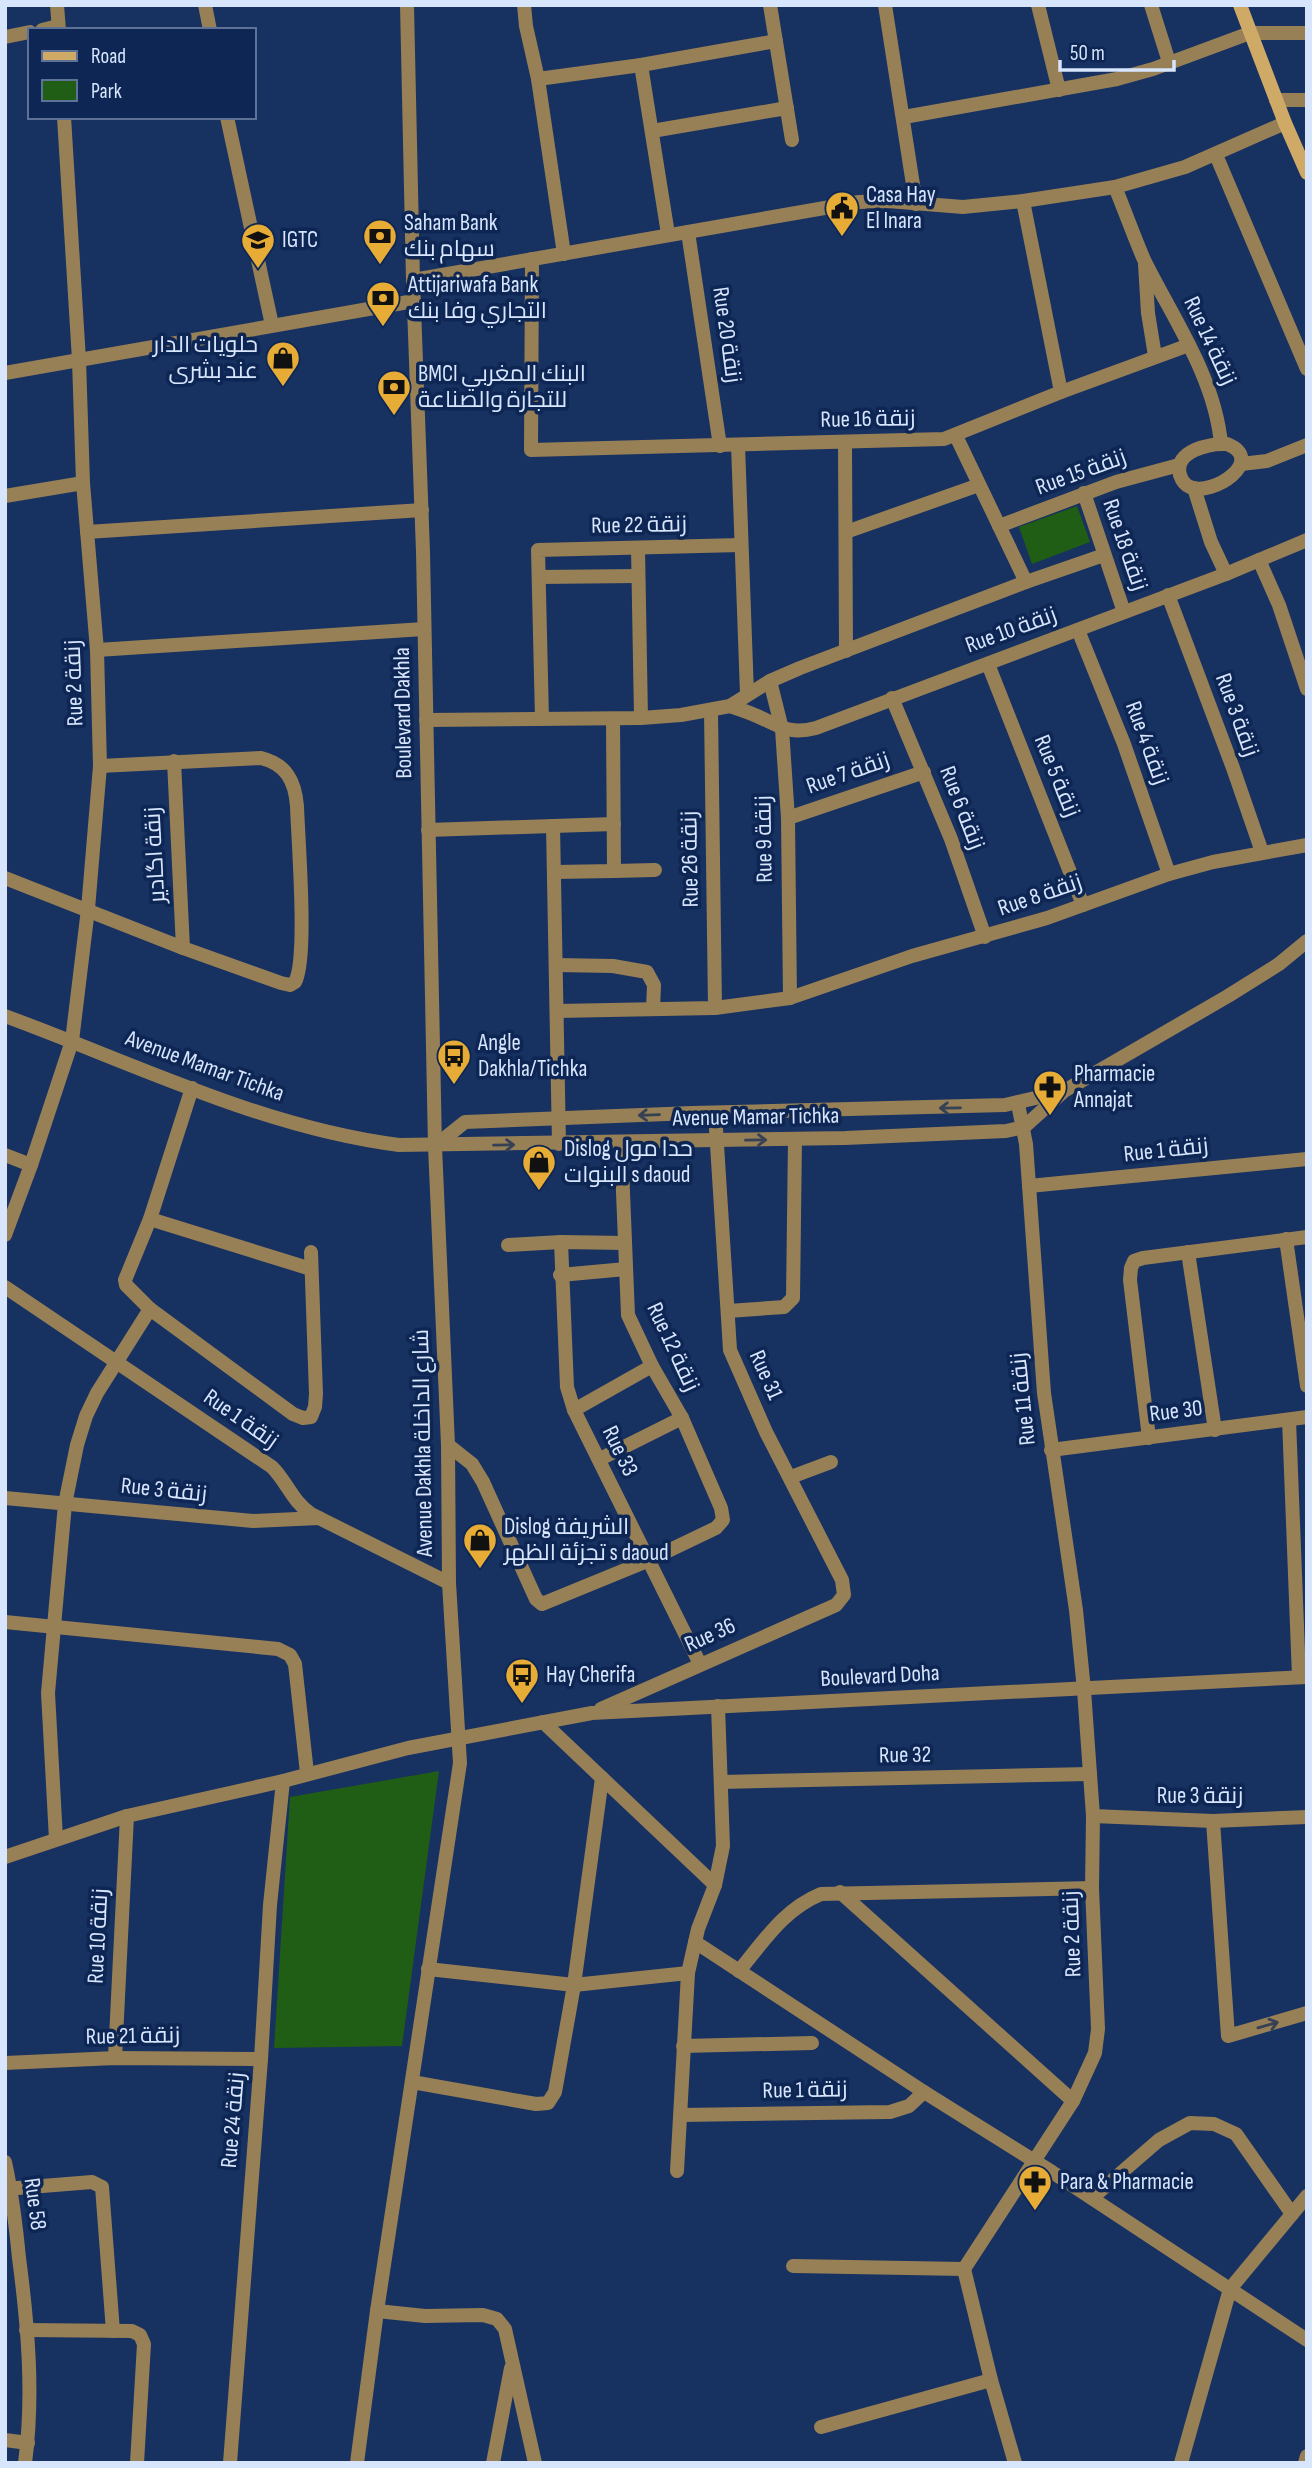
<svg xmlns="http://www.w3.org/2000/svg" width="1312" height="2468" viewBox="0 0 1312 2468" font-family="'Sofia Sans Condensed',Cairo,sans-serif">
<style>
.green{fill:#205e15}
.lines{fill:none;stroke-linecap:round;stroke-linejoin:round}
.street{stroke:#977f56;stroke-width:14}
.secondary{stroke:#cfaa67;stroke-width:14}
.oneway{stroke:#364155}
.labels{text-anchor:middle;dominant-baseline:central;stroke-width:7;stroke-linejoin:round;paint-order:stroke}
.poi-label{font-size:23px;fill:#d7e5fd;stroke:#0d2654;text-anchor:start}
.street-label{font-size:23px;fill:#d7e5fd;stroke:#0d2654}
</style>
<rect width="100%" height="100%" fill="#173160"/>
<!-- green -->
<g class="green">
<polygon points="1077,506 1090,542 1032,564 1019,527"/>
<polygon points="439,1771 402,2046 274,2048 290,1797"/>
</g>
<g class="lines">
<!-- street -->
<g class="street">
<polyline points="57,5 59,30"/>
<polyline points="205,5 210,30"/>
<polyline points="524,5 526,26 538,79 564,254"/>
<polyline points="770,5 792,140"/>
<polyline points="885,5 916,204"/>
<polyline points="1038,5 1059,90"/>
<polyline points="1151,5 1169,62"/>
<polyline points="42,30 58,26"/>
<polyline points="5,37 30,32"/>
<polyline points="641,65 668,234"/>
<polyline points="538,79 641,65 776,41"/>
<polyline points="1276,100 1307,100"/>
<polyline points="227,117 272,325"/>
<polyline points="904,117 1117,79 1153,69 1250,33 1307,33"/>
<polyline points="652,131 787,108"/>
<polyline points="1216,155 1307,369"/>
<path d="M1115,187C1125,211 1134,237 1145,262C1174,320 1215,378 1221,444"/>
<polyline points="1023,201 1061,392"/>
<polyline points="688,232 720,446"/>
<polyline points="532,259 531,450 944,439 1061,392 1189,345"/>
<polyline points="1145,264 1148,313 1155,356"/>
<polyline points="413,280 859,202 888,201 963,207 1023,201 1115,187 1185,167 1285,123"/>
<polyline points="5,373 414,301"/>
<polyline points="956,436 1026,582"/>
<polyline points="845,443 846,651"/>
<path d="M1227,444C1267,460 1213,497 1190,487C1185,485 1182,481 1180,475C1173,451 1210,443 1227,444Z"/>
<polyline points="738,445 747,694"/>
<polyline points="1241,464 1267,461 1307,445"/>
<polyline points="1194,488 1211,542 1226,574"/>
<polyline points="1084,493 1124,612"/>
<polyline points="5,496 83,483"/>
<polyline points="999,526 1116,482 1179,465"/>
<polyline points="87,532 422,510"/>
<polyline points="846,532 979,485"/>
<polyline points="638,548 641,718"/>
<polyline points="1259,560 1279,605 1307,689"/>
<polyline points="539,577 638,576"/>
<polyline points="1168,595 1233,768 1262,852"/>
<polyline points="1078,630 1124,744 1169,874"/>
<polyline points="97,650 424,629"/>
<polyline points="988,664 1083,905"/>
<polyline points="770,681 782,729 788,818 790,998"/>
<polyline points="892,698 951,839 985,937"/>
<path d="M730,706C739,709 748,712 757,716C780,726 789,735 816,728L1226,574L1307,540"/>
<polyline points="711,711 715,1008"/>
<polyline points="542,719 538,550 741,545"/>
<polyline points="426,720 641,718 681,715 730,706 770,681 800,668 1026,582 1104,555"/>
<polyline points="174,761 183,948"/>
<polyline points="788,818 924,772"/>
<polyline points="553,826 559,1144"/>
<polyline points="428,830 614,824"/>
<polyline points="614,871 655,870"/>
<polyline points="554,872 614,871 613,719"/>
<path d="M5,878L183,948L281,983L290,985L295,982C308,959 298,840 297,806C295,781 286,764 261,758L100,766"/>
<polyline points="556,965 613,966 647,972 654,985 653,1009"/>
<polyline points="557,1011 715,1008 790,998 912,956 1047,918 1169,874 1213,862 1307,845"/>
<path d="M5,1016C133,1063 263,1128 399,1145L845,1138L1006,1131L1024,1127L1064,1091L1228,996L1279,964L1307,941"/>
<polyline points="435,1146 465,1122 692,1113 1005,1105 1061,1092"/>
<polyline points="5,1155 31,1165"/>
<polyline points="1029,1186 1307,1159"/>
<polyline points="150,1219 311,1269"/>
<polyline points="5,1235 31,1165 72,1041 88,909 100,766 97,650 83,483 79,360 64,117"/>
<polyline points="1286,1239 1307,1386"/>
<polyline points="561,1242 567,1387 574,1410 700,1664"/>
<polyline points="508,1245 561,1242 625,1243"/>
<polyline points="1188,1252 1215,1430"/>
<polyline points="560,1275 626,1269"/>
<path d="M5,1287L272,1467C287,1482 292,1501 311,1514L449,1583"/>
<polyline points="150,1309 293,1414 303,1418 311,1417 315,1407 316,1394 311,1252"/>
<polyline points="728,1311 784,1307 793,1298 795,1139"/>
<polyline points="574,1410 652,1366"/>
<polyline points="1289,1420 1299,1677"/>
<polyline points="1149,1438 1130,1280 1131,1268 1134,1261 1143,1258 1307,1237"/>
<polyline points="448,1445 472,1464 483,1482 536,1599 542,1604 647,1561 716,1528 723,1520 721,1508 682,1418 652,1366 628,1315 621,1143"/>
<polyline points="1051,1450 1307,1417"/>
<polyline points="600,1459 682,1418"/>
<polyline points="791,1477 831,1462"/>
<polyline points="5,1498 253,1521 319,1518"/>
<polyline points="5,1622 278,1649 290,1655 295,1664 307,1773"/>
<polyline points="601,1709 836,1605 844,1595 842,1580 766,1432 730,1350 715,1113"/>
<polyline points="543,1722 715,1885"/>
<polyline points="721,1782 1090,1774"/>
<polyline points="1093,1816 1213,1821 1307,1817"/>
<polyline points="1213,1821 1228,2036 1307,2013"/>
<polyline points="56,1839 48,1693 65,1504 77,1445 86,1416 97,1393 150,1309 126,1285 125,1280 150,1219 192,1088"/>
<polyline points="5,1857 127,1816 283,1781 408,1748 592,1713 1307,1677"/>
<polyline points="840,1892 1073,2101"/>
<polyline points="695,1942 924,2092 1052,2172 1307,2340"/>
<polyline points="428,1969 574,1985 688,1973"/>
<path d="M739,1971C764,1941 784,1909 821,1894L1092,1888"/>
<polyline points="683,2046 812,2043"/>
<polyline points="115,2058 127,1816"/>
<polyline points="5,2063 115,2058 261,2059"/>
<polyline points="412,2082 536,2104 548,2103 555,2092 574,1985 602,1778"/>
<polyline points="681,2115 890,2112 909,2106 924,2092"/>
<path d="M5,2162C12,2194 16,2226 19,2258C28,2326 34,2395 25,2463"/>
<polyline points="677,2171 688,1973 698,1929 715,1885 723,1846 718,1706"/>
<polyline points="5,2189 92,2182 102,2187 113,2331"/>
<polyline points="1092,2198 1159,2140 1190,2123 1214,2124 1236,2134 1292,2214"/>
<polyline points="793,2266 964,2269"/>
<polyline points="377,2311 425,2316 483,2315 497,2319 505,2329 535,2463"/>
<polyline points="26,2330 132,2331 140,2335 144,2344 137,2463"/>
<polyline points="821,2427 991,2380"/>
<polyline points="5,2440 28,2443"/>
<polyline points="230,2463 261,2059 270,1905 283,1781"/>
<polyline points="357,2463 377,2311 460,1763 449,1583 448,1445 435,1146 423,552 413,280 407,5"/>
<polyline points="493,2463 511,2368"/>
<polyline points="1015,2463 991,2380 964,2269 1073,2101 1095,2053 1098,2029 1092,1888 1093,1816 1084,1690 1076,1610 1044,1393 1026,1144 1018,1104"/>
<polyline points="1181,2463 1230,2289 1307,2196"/>
<polyline points="1305,2463 1307,2456"/>
</g>
<!-- secondary -->
<polyline class="secondary" points="1240,5 1285,123 1307,173"/>
</g>
<!-- one-way arrows -->
<defs><path id="oneway-shaft" d="M-6 0H5M1.5-3L5.5 0L1.5 3" fill="none" stroke-width="1.6" stroke-linecap="round" stroke-linejoin="round" transform="scale(1.75)"/></defs>
<g class="oneway">
<use href="#oneway-shaft" transform="translate(950 1108) rotate(179)"/>
<use href="#oneway-shaft" transform="translate(649 1115) rotate(178)"/>
<use href="#oneway-shaft" transform="translate(756 1140) rotate(-1)"/>
<use href="#oneway-shaft" transform="translate(504 1145) rotate(-1)"/>
<use href="#oneway-shaft" transform="translate(1268 2025) rotate(-16)"/>
</g>
<!-- icons -->
<defs>
<g id="civic-pin" transform="scale(1.75)"><path d="M0 17L-7.5 6A9.5 9.5 0 1 1 7.5 6Z" fill="#e6ac36" stroke="#0d2654"/><path d="M-.6-6.5H3V-4.5H.6V-3L4-1V1h2V6H-6V1h2V-1L-.6-3ZM-1.2 2.5V6h2.4V2.5Z" fill="#111"/></g>
<g id="bank-pin" transform="scale(1.75)"><path d="M0 17L-7.5 6A9.5 9.5 0 1 1 7.5 6Z" fill="#e6ac36" stroke="#0d2654"/><path d="M-6-4H6V4H-6ZM0-2.3a2.3 2.3 0 1 0 0 4.6a2.3 2.3 0 1 0 0-4.6Z" fill="#111"/></g>
<g id="school-pin" transform="scale(1.75)"><path d="M0 17L-7.5 6A9.5 9.5 0 1 1 7.5 6Z" fill="#e6ac36" stroke="#0d2654"/><path d="M0-5L7-2L0 1L-7-2ZM-4 1L0 2.5L4 1V4Q0 6-4 4Z" fill="#111"/></g>
<g id="shop-pin" transform="scale(1.75)"><path d="M0 17L-7.5 6A9.5 9.5 0 1 1 7.5 6Z" fill="#e6ac36" stroke="#0d2654"/><path d="M-5-2.5h2.3a2.7 3.5 0 0 1 5.4 0H5L5.5 6h-11ZM-1.5-2.5h3a1.5 2.3 0 0 0-3 0Z" fill="#111"/></g>
<g id="bus-pin" transform="scale(1.75)"><path d="M0 17L-7.5 6A9.5 9.5 0 1 1 7.5 6Z" fill="#e6ac36" stroke="#0d2654"/><path d="M-5-6H5V4H4V6H2V4H-2V6H-4V4H-5ZM-3.5-4V0h7V-4ZM-3.5 1.2v1.5H-2V1.2ZM2 1.2v1.5H3.5V1.2Z" fill="#111"/></g>
<g id="pharmacy-pin" transform="scale(1.75)"><path d="M0 17L-7.5 6A9.5 9.5 0 1 1 7.5 6Z" fill="#e6ac36" stroke="#0d2654"/><path d="M-2-6h4v4h4v4h-4v4h-4v-4h-4v-4h4Z" fill="#111"/></g>
</defs>
<g fill-rule="evenodd">
<use href="#civic-pin" x="842" y="208"/>
<use href="#bank-pin" x="380" y="236"/>
<use href="#school-pin" x="258" y="240"/>
<use href="#bank-pin" x="383" y="298"/>
<use href="#shop-pin" x="283" y="358"/>
<use href="#bank-pin" x="394" y="387"/>
<use href="#bus-pin" x="454" y="1056"/>
<use href="#pharmacy-pin" x="1050" y="1087"/>
<use href="#shop-pin" x="539" y="1162"/>
<use href="#shop-pin" x="480" y="1540"/>
<use href="#bus-pin" x="522" y="1675"/>
<use href="#pharmacy-pin" x="1035" y="2182"/>
</g>
<g class="labels">
<!-- poi labels -->
<g class="poi-label">
<text x="866" y="195">Casa Hay<tspan x="866" dy="26">El Inara</tspan></text>
<text x="404" y="223">Saham Bank<tspan x="404" dy="26">سهام بنك</tspan></text>
<text x="282" y="240">IGTC</text>
<text x="408" y="285">Attijariwafa Bank<tspan x="408" dy="26">التجاري وفا بنك</tspan></text>
<text x="258" y="345" text-anchor="end">حلويات الدار<tspan x="258" dy="26">عند بشرى</tspan></text>
<text x="418" y="374">BMCI البنك المغربي<tspan x="418" dy="26">للتجارة والصناعة</tspan></text>
<text x="478" y="1043">Angle<tspan x="478" dy="26">Dakhla/Tichka</tspan></text>
<text x="1074" y="1074">Pharmacie<tspan x="1074" dy="26">Annajat</tspan></text>
<text x="564" y="1149">Dislog حدا مول<tspan x="564" dy="26">البنوات s daoud</tspan></text>
<text x="504" y="1527">Dislog الشريفة<tspan x="504" dy="26">تجزئة الظهر s daoud</tspan></text>
<text x="546" y="1675">Hay Cherifa</text>
<text x="1060" y="2182">Para &amp; Pharmacie</text>
</g>
<!-- street labels -->
<g class="street-label">
<text transform="translate(727 335) rotate(82)">Rue 20 زنقة</text>
<text transform="translate(1210 341) rotate(65)">Rue 14 زنقة</text>
<text transform="translate(868 419) rotate(-1)">Rue 16 زنقة</text>
<text transform="translate(1081 472) rotate(-20)">Rue 15 زنقة</text>
<text transform="translate(639 525) rotate(-1)">Rue 22 زنقة</text>
<text transform="translate(1125 545) rotate(71)">Rue 18 زنقة</text>
<text transform="translate(1011 630) rotate(-20)">Rue 10 زنقة</text>
<text transform="translate(74 683) rotate(-92)">Rue 2 زنقة</text>
<text transform="translate(403 713) rotate(-91)">Boulevard Dakhla</text>
<text transform="translate(1237 715) rotate(70)">Rue 3 زنقة</text>
<text transform="translate(1147 743) rotate(70)">Rue 4 زنقة</text>
<text transform="translate(848 773) rotate(-19)">Rue 7 زنقة</text>
<text transform="translate(1057 776) rotate(68)">Rue 5 زنقة</text>
<text transform="translate(962 808) rotate(69)">Rue 6 زنقة</text>
<text transform="translate(764 839) rotate(-91)">Rue 9 زنقة</text>
<text transform="translate(155 855) rotate(-93)">زنقة اگادير</text>
<text transform="translate(690 859) rotate(-91)">Rue 26 زنقة</text>
<text transform="translate(1040 895) rotate(-19)">Rue 8 زنقة</text>
<text transform="translate(205 1066) rotate(20)">Avenue Mamar Tichka</text>
<text transform="translate(756 1117) rotate(-1)">Avenue Mamar Tichka</text>
<text transform="translate(1166 1150) rotate(-6)">Rue 1 زنقة</text>
<text transform="translate(673 1347) rotate(65)">Rue 12 زنقة</text>
<text transform="translate(766 1375) rotate(66)">Rue 31</text>
<text transform="translate(1023 1399) rotate(-96)">Rue 11 زنقة</text>
<text transform="translate(1176 1411) rotate(-7)">Rue 30</text>
<text transform="translate(241 1419) rotate(35)">Rue 1 زنقة</text>
<text transform="translate(423 1443) rotate(-91)">Avenue Dakhla شارع الداخلة</text>
<text transform="translate(620 1451) rotate(64)">Rue 33</text>
<text transform="translate(164 1490) rotate(6)">Rue 3 زنقة</text>
<text transform="translate(710 1635) rotate(-24)">Rue 36</text>
<text transform="translate(880 1676) rotate(-3)">Boulevard Doha</text>
<text transform="translate(905 1755) rotate(-1)">Rue 32</text>
<text x="1200" y="1796">Rue 3 زنقة</text>
<text transform="translate(1072 1934) rotate(-92)">Rue 2 زنقة</text>
<text transform="translate(98 1936) rotate(-87)">Rue 10 زنقة</text>
<text transform="translate(133 2036) rotate(-1)">Rue 21 زنقة</text>
<text transform="translate(805 2090) rotate(-1)">Rue 1 زنقة</text>
<text transform="translate(233 2120) rotate(-85)">Rue 24 زنقة</text>
<text transform="translate(35 2204) rotate(82)">Rue 58</text>
</g>
</g>
<!-- border -->
<rect width="1312" height="2468" fill="none" stroke="#d7e5fd" stroke-width="14"/>
<!-- legend -->
<rect x="28" y="28" width="228" height="91" fill="#0d2654" stroke="#5e7298" stroke-width="2"/>
<rect x="42" y="51" width="35" height="10" fill="#cfaa67" stroke="#5e7298" stroke-width="2"/>
<text x="91" y="63" font-size="21" fill="#d7e5fd">Road</text>
<rect x="42" y="80" width="35" height="21" fill="#205e15" stroke="#5e7298" stroke-width="2"/>
<text x="91" y="98" font-size="21" fill="#d7e5fd">Park</text>
<!-- scale -->
<path d="M1060 60v10h114v-10" fill="none" stroke="#d7e5fd" stroke-width="3.5"/>
<text x="1070" y="60" font-size="21" fill="#d7e5fd" stroke="#0d2654" stroke-width="5" paint-order="stroke">50 m</text>
</svg>
